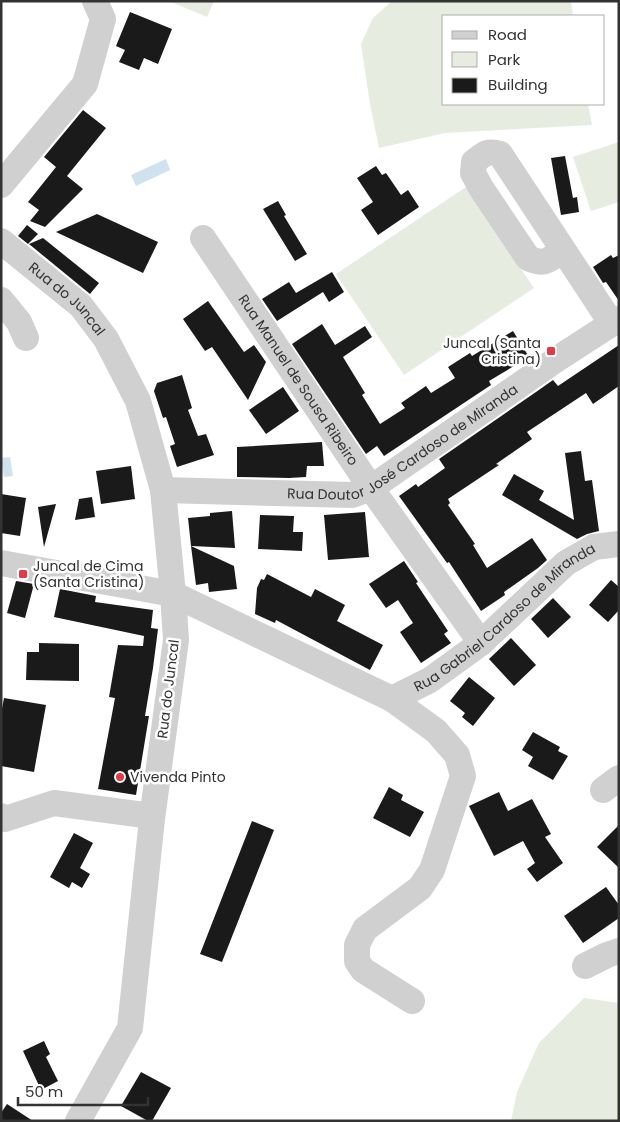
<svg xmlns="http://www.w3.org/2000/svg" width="620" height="1122" viewBox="0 0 620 1122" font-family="Poppins,sans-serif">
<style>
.green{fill:#e6ecdf}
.water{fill:#cfe2ee}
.building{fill:#1a1a1a}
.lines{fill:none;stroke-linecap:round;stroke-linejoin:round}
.minor{stroke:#d0d0d0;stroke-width:26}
.poi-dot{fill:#e63946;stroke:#fff;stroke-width:2}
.labels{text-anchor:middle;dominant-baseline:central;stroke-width:5;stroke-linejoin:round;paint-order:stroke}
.street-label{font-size:14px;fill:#333;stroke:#fff}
.poi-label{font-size:14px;fill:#333;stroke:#fff;text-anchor:start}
</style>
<rect width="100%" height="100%" fill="#fff"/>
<!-- green -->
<g class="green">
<polygon points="169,1 214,1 207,17"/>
<polygon points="392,1 571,1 573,16 444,16 444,104 588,104 592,125 445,133 379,148 370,104 361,44 373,18"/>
<polygon points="619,142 619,202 591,211 573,157"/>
<polygon points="466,187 534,288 404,375 336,274"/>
<polygon points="584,998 619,1003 619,1121 511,1121 517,1092 539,1043"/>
</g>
<!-- water -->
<g class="water">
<polygon points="166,159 170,170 136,186 131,175"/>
<polygon points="10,457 13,476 4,477 1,458"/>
</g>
<!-- building -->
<g class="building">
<polygon points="130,12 172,29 158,64 144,58 139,70 119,62 125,50 116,46"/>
<polygon points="83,110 106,128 67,176 83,189 45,227 30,221 39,210 28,202 56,167 44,157"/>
<polygon points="565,156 573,198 577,197 579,212 561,215 551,158"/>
<polygon points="376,166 382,175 386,173 401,195 408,190 419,207 378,235 361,210 373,202 357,178"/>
<polygon points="278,201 286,215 284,216 307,254 295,261 263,209"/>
<polygon points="97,214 158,242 143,273 56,232"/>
<polygon points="27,225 38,234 28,244 18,236"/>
<polygon points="43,238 99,283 90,294 29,244"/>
<polygon points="611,255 613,258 619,255 619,301 606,282 603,283 593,267"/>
<polygon points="332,272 344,292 329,302 323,292 277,321 262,299 289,282 296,293"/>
<polygon points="208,301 244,352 254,345 266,362 248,400 212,347 205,351 183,319"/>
<polygon points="322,324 335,345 365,326 372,337 343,357 365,393 362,395 380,424 405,408 401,403 426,386 431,393 455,378 448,367 470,353 472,356 513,331 529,357 489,381 491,385 384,456 377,446 366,454 292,344"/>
<polygon points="619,345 619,386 593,404 586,393 527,432 532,439 496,464 499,465 448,499 450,503 448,505 475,544 473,545 487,568 532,538 547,560 538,568 504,592 505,595 481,611 449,562 447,563 399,496 416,484 418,487 445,468 439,459 536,392 553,380 558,386"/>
<polygon points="182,375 192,408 188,410 198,436 206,434 214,455 177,467 170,446 175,444 166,417 163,418 154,391 157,383"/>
<polygon points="283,387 299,411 266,434 249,410"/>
<polygon points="322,442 324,466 307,466 306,477 289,478 237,477 237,447"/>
<polygon points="581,451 585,481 592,480 599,531 587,534 577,539 502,495 514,474 544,491 539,500 574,520 565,453"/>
<polygon points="131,466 135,499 101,504 96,471"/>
<polygon points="1,494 26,498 20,536 1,533"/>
<polygon points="92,497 95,517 75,520 79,499"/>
<polygon points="56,504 44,547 38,507"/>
<polygon points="232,511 235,548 191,546 188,518 210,516 210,513"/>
<polygon points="365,512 369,557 328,560 324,515"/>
<polygon points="260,515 294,516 293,532 303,532 302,551 258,549"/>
<polygon points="191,546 234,566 237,589 209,592 208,583 196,585"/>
<polygon points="404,561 418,582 416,583 448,631 444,634 451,643 421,663 400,632 413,623 398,600 386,608 369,584"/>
<polygon points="267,574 311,597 315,589 345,605 337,621 383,645 370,670 276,620 275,623 255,614 257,588 261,579 264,580"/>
<polygon points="611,580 619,587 619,610 608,622 589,605"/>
<polygon points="16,581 34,584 25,618 7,613"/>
<polygon points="60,589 96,596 95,602 153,610 151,628 158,629 153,668 145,716 149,716 136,795 98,789 115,698 109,697 118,645 143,646 144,636 54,617"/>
<polygon points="553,598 571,617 548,638 531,619"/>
<polygon points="511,638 536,665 514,686 489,659"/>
<polygon points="39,643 79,644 79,681 26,680 27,652 39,652"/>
<polygon points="469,677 495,698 473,726 462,717 465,713 450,701"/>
<polygon points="4,698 46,705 34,772 1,766 1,714"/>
<polygon points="533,732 560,747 558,751 568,756 553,780 528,766 533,757 522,750"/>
<polygon points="389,787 403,795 401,800 424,812 410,837 373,818"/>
<polygon points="499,792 508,811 532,799 551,834 545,837 563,863 537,882 527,869 535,863 523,841 494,856 469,806"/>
<polygon points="252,821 274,830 222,962 200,954"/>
<polygon points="619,825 619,868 597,847"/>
<polygon points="74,833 93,843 80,868 90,874 82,888 72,882 69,888 50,877"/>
<polygon points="606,887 619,905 619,918 583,943 564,916"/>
<polygon points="44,1041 50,1054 46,1057 58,1081 41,1090 23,1051"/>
<polygon points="141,1072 171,1088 152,1121 148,1121 121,1106"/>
<polygon points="7,1104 33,1121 1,1121 1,1113"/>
</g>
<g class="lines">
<!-- minor -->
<g class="minor">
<polyline points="1,185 85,84 103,19 95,1"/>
<path id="s1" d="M203,238L371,488L481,643"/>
<path id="s2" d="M1,241L81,306L106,339L138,401L163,490L173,594L176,640L152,819L130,1028L78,1121"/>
<path d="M563,250C548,260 546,266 528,258L481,188L473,173L474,162C484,154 487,150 500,154L612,324"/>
<polyline points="1,300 19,322 26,338"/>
<path id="s3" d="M163,490L352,495L371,488L557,359L619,319"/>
<polyline points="1,563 173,594 392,699 436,731 457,755 463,776 432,870 420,888 365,929 357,945 357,961 363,970 412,1001"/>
<path id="s4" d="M392,699L430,680L481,643L566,563L594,547L619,544"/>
<polyline points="603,790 619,778"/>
<polyline points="1,816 5,819 54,803 152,816"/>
<polyline points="585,966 607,955 619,951"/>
</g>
</g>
<!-- markers -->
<g class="poi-dot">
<rect x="546" y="346" width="10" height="10" rx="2.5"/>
<rect x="18" y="569" width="10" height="10" rx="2.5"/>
<circle cx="120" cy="777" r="5"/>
</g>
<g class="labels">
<!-- street labels -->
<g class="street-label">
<text stroke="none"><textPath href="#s2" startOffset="88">Rua do Juncal</textPath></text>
<text stroke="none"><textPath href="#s1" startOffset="171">Rua Manuel de Sousa Ribeiro</textPath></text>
<text stroke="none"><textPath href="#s3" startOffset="255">Rua Doutor José Cardoso de Miranda</textPath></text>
<text stroke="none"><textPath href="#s4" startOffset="140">Rua Gabriel Cardoso de Miranda</textPath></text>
<text transform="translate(168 689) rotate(-83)">Rua do Juncal</text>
</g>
<!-- poi labels -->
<g class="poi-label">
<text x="541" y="343" text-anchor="end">Juncal (Santa<tspan x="541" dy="16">Cristina)</tspan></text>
<text x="33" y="566">Juncal de Cima<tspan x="33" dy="16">(Santa Cristina)</tspan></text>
<text x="130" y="777">Vivenda Pinto</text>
</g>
</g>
<!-- border -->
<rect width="620" height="1122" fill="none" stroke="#333333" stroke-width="5"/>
<!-- legend -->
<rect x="442" y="15" width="162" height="90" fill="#ffffff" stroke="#adadad"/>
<rect x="452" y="31" width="25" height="8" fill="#d0d0d0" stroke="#adadad"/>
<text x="488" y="40" font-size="15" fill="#333333">Road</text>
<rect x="452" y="52" width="25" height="15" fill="#e6ecdf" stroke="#adadad"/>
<text x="488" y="65" font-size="15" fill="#333333">Park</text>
<rect x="452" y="78" width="25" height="15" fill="#1a1a1a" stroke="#adadad"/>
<text x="488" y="90" font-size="15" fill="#333333">Building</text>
<!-- scale -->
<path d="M18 1097v8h130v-8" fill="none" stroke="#333333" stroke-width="2.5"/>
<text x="25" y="1097" font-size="15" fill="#333333" stroke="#ffffff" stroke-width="4" paint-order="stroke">50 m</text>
</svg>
